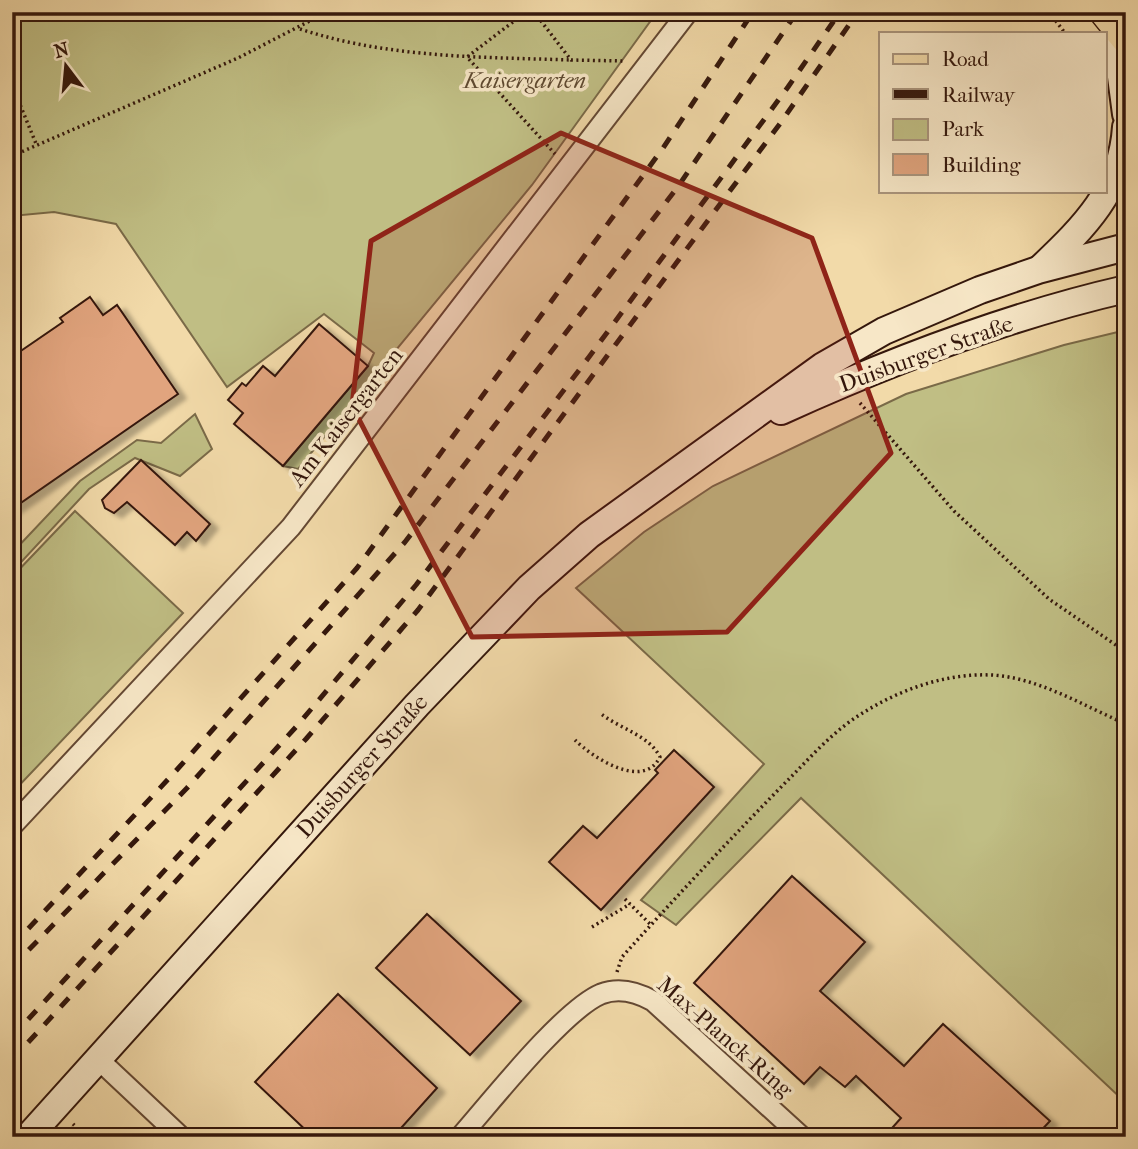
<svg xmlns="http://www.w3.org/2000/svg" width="1138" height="1149" viewBox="0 0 1138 1149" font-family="'IM FELL French Canon',serif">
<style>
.green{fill:#c0be84;stroke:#7a6a48;stroke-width:2}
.building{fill:#e1a47e;stroke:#34170c;stroke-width:2;filter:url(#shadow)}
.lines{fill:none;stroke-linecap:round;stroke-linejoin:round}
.minor-casing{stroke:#644833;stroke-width:23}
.secondary-casing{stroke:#34170c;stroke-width:30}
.primary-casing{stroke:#34170c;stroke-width:33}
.path{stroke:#34170c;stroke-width:3.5;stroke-dasharray:2 3.5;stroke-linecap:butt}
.minor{stroke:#f7e7c7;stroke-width:19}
.secondary{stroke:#f7e7c7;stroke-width:26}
.primary{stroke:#f2daa9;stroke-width:30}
.rail{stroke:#34170c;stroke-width:5;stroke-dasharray:12 12;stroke-linecap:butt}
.marked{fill:#8f2418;fill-opacity:0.2;stroke:#8f2418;stroke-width:5;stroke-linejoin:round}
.labels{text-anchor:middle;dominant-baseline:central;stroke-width:7;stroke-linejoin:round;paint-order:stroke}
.park-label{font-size:23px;font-style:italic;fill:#5e4930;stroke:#f7e7c7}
.street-label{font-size:23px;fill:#34170c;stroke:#f7e7c7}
</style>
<defs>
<filter id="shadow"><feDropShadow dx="8" dy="4.5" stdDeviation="2" flood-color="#0004"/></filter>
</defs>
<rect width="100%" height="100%" fill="#f2daa9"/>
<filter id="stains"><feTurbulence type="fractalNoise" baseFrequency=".00286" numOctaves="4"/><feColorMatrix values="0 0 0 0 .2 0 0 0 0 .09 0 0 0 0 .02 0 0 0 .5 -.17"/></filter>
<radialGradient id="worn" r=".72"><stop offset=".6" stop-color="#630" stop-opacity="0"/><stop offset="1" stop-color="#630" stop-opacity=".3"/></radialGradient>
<!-- green -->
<g class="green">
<polygon points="12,12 657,12 532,185 298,469 283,466 368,366 374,353 324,314 227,387 116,224 54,212 12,216"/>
<polygon points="1126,330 1126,1103 801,798 676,925 641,900 764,764 576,588 644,532 713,486 906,394 1064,345"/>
<polygon points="195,414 212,449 180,476 135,458 89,489 12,572 12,553 80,481 137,440 161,443"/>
<polygon points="75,511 183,613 12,793 12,577"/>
</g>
<!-- building -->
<g class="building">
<polygon points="90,297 103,315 117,305 178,394 12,509 12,357 63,322 60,318"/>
<polygon points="319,324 368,366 283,466 234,424 243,413 228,400 242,383 246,386 263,366 275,376"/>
<polygon points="141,460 210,524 196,541 187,532 175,545 127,502 114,513 105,508 102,500"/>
<polygon points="674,750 714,787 601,910 549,862 583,826 597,838 658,773 655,770"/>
<polygon points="792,876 865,942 820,991 904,1066 943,1024 1050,1121 1035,1137 884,1137 901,1118 856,1076 845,1087 820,1067 804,1084 694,983"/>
<polygon points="427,914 521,1001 470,1055 376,968"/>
<polygon points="338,994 437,1088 393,1137 313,1137 255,1082"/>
</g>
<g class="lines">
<!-- minor casing -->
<g class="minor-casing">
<g id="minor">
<polyline points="12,826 291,527 688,12"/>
<polyline points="98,1059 181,1137"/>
<path d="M460,1137C490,1103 563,1010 601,994C619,987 637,992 653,1001L802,1137"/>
</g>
</g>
<!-- secondary casing -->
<g class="secondary-casing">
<g id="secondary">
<polyline points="1114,24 1126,114"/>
<path d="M1041,268C1084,227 1122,190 1126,127"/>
<path d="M781,411C891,361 1008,316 1126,289"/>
<polyline points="28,1137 417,705 529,588 589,535 823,366 884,331 980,290 1038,270 1126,247"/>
</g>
</g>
<!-- primary casing -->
<g class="primary-casing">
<polyline id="primary" points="1105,12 1126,38"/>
</g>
<!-- path -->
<g class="path">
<polyline points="526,12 467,57 555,154"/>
<polyline points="534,12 571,60 625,61"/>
<polyline points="1049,12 1065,33"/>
<polyline points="967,14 967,12"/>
<path d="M300,29C388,58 479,57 571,60"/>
<polyline points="12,85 37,146"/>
<polyline points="12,156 238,58 327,12"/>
<polyline points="860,403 954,511 1049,599 1126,652"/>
<path d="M575,740C592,757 643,791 660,757C649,735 620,729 600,713"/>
<polyline points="1126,858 1119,927 1126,956"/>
<polyline points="625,899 651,925"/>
<polyline points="592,927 630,904"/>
<path d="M617,972L622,957C675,898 730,839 786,782C809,759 832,732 861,714C899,690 945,673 991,675C1037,677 1084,706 1126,724"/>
<polyline points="64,1137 75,1126 73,1124"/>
</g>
<!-- minor -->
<use href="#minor" class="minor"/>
<!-- secondary -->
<use href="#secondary" class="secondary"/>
<!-- primary -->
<use href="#primary" class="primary"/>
<!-- rail -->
<g class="rail">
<polyline points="12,946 174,773 357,568 663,148 753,12"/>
<polyline points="12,967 187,788 405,542 677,188 797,12"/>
<polyline points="12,1037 296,727 416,585 589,357 788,87 840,12"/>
<polyline points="12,1060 306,739 418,610 779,125 858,12"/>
</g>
</g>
<!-- marked area -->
<path class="marked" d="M561,133L812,238L891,453L727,632L472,637L352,406L371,241Z"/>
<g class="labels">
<!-- park labels -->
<g class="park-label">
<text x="525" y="80">Kaisergarten</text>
</g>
<!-- street labels -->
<g class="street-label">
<text transform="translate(926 354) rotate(-20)">Duisburger Straße</text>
<text transform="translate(346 417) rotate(-52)">Am Kaisergarten</text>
<text transform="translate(362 766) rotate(-48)">Duisburger Straße</text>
<text transform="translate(725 1037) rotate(41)">Max-Planck-Ring</text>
</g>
</g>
<!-- margin -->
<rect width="1138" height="1149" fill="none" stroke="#f2daa9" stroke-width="42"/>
<rect x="14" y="14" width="1110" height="1121" fill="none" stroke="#34170c" stroke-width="3.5"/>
<rect x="21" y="21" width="1096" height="1107" fill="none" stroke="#34170c" stroke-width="2"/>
<!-- legend -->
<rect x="879" y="32" width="228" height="161" fill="#f7e7c7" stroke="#a9947c" stroke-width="2"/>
<rect x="893" y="54" width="35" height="10" fill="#f2daa9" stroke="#a9947c" stroke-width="2"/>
<text x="942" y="66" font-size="21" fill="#34170c">Road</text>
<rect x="893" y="89" width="35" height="10" fill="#34170c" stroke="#a9947c" stroke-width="2"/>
<text x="942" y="102" font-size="21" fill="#34170c">Railway</text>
<rect x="893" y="119" width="35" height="21" fill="#c0be84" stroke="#a9947c" stroke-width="2"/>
<text x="942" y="136" font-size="21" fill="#34170c">Park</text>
<rect x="893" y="154" width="35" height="21" fill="#e1a47e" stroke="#a9947c" stroke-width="2"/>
<text x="942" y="172" font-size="21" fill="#34170c">Building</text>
<!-- north arrow -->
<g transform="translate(66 66) rotate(344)" stroke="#f7e7c7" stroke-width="5" paint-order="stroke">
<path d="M0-5L12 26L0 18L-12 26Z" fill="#34170c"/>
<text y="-10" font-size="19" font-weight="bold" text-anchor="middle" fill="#34170c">N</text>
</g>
<rect width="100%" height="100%" filter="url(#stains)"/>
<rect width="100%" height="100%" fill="url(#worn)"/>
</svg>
